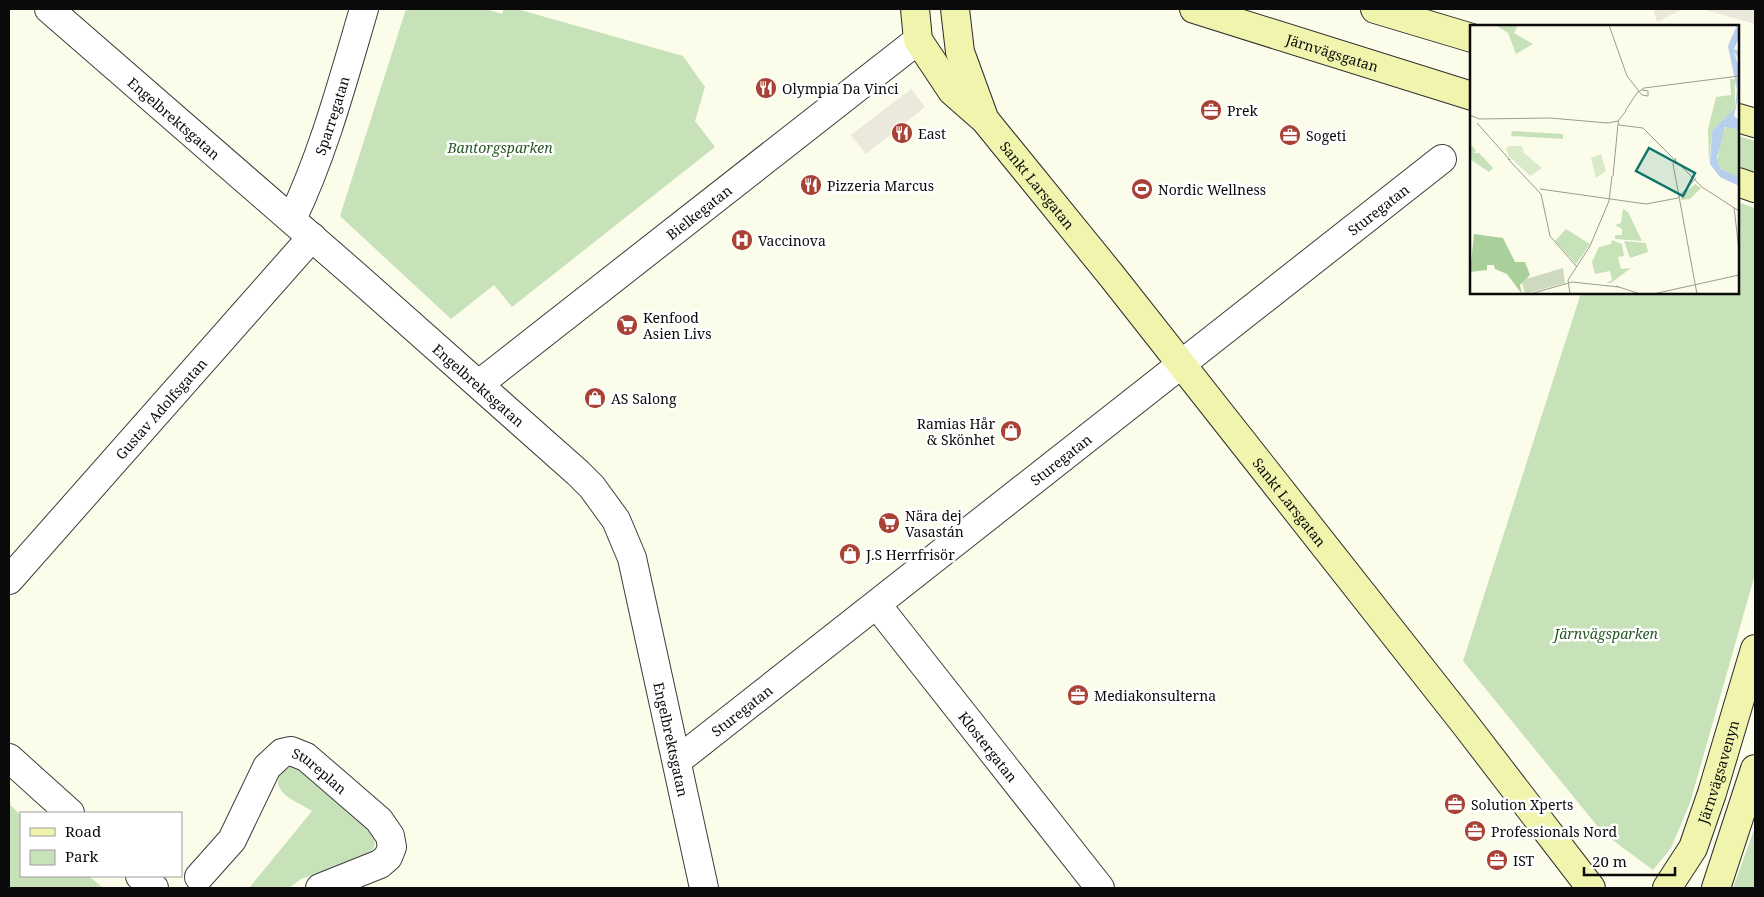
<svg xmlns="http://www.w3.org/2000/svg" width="1764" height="897" viewBox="0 0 1764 897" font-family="'Noto Serif',serif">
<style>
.green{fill:#c7e2b9}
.plaza{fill:#eae9db}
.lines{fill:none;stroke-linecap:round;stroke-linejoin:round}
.minor-casing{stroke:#3d3d3d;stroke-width:30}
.tertiary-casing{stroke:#3d3d3d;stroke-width:30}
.secondary-casing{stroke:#2c2c2c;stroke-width:30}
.minor{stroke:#fff;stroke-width:28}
.tertiary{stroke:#fff;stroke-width:28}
.secondary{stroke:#f0f4ad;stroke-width:28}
.labels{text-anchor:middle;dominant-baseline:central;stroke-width:5;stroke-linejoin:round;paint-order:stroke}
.street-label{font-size:14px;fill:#0a0a0a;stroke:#fff}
.poi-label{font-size:14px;fill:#0a0a0a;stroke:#fff;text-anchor:start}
.park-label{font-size:14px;font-style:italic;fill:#265824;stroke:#fff}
.inset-road{fill:none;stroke:#9b9b90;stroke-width:1}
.view{fill:#0f766e;fill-opacity:0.15;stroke:#0f766e;stroke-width:2.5}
.inset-edge{fill:none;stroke:#0a0a0a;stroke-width:2.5}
</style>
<rect width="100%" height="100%" fill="#fcfcea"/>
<!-- green -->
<g class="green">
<polygon points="406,9 486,9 502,14 504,9 517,9 683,56 705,87 695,121 715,147 512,307 494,285 451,319 340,216"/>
<polygon points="1738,136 1755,141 1755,172 1738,166"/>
<polygon points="1738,202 1755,208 1755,574 1690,803 1671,848 1653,870 1603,833 1463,661 1581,293 1738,292"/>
<path d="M290,767H298L370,828C376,839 378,848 366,856L301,879L289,888H249L312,811C302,804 272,794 279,777C281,772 285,769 290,767Z"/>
<polygon points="9,804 21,815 21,876 89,876 103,888 9,888"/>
<polygon points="1755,827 1755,888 1733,888"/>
</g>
<!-- plaza -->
<g class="plaza">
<polygon points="1653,9 1683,9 1657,22"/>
<polygon points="1702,9 1755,9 1755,24"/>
<polygon points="911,89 925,107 866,154 851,135"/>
</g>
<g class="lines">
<!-- minor casing -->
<g class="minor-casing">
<g id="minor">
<path id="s1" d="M292,219C324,152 343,80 364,9"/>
<path id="s2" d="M479,384L918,40"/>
<path id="s3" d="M9,580L312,237"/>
<path id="s4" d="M877,605L1100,888"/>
<polyline points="9,758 70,813"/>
<path id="s5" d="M677,761L1442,159"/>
<polyline points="140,876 154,888"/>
<path id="s6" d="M199,877L232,840L267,767L282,753L291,751L306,757L379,820L390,836L392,847L388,857L380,864L320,888"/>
</g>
</g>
<!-- tertiary casing -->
<g class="tertiary-casing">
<g id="tertiary">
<path id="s7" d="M49,9L355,275L578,473L592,487L616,520L632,558L704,888"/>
</g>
</g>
<!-- secondary casing -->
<g class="secondary-casing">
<g id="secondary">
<path id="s8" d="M915,9L918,40L952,91L985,120L1111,275L1465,724L1591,888"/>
<polyline points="955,9 960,52 983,115"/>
<path id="s9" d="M1194,9L1472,96"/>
<polyline points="1375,9 1472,38"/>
<polyline points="1738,118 1755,123"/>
<polyline points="1738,182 1755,188"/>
<path id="s10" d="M1667,888L1693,848L1712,793L1755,649"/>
<polyline points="1716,888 1755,769"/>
</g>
</g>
<!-- minor -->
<use href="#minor" class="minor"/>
<!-- tertiary -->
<use href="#tertiary" class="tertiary"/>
<!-- secondary -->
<use href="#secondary" class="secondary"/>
</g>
<!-- icons -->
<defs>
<g id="restaurant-disc" transform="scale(1.125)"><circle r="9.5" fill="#a74235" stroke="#fff"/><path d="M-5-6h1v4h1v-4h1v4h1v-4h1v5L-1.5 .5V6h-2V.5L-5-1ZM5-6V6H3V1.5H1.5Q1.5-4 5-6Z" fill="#fff"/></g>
<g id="office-disc" transform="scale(1.125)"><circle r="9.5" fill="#a74235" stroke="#fff"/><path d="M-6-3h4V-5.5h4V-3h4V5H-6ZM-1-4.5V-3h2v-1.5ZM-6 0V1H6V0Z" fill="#fff"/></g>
<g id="stadium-disc" transform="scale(1.125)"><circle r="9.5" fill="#a74235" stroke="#fff"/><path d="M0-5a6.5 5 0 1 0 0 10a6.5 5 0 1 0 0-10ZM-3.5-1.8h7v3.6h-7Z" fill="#fff"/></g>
<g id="hospital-disc" transform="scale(1.125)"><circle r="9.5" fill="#a74235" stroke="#fff"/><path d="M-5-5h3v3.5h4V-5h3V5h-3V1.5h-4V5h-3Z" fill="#fff"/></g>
<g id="supermarket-disc" transform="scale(1.125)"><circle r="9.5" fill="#a74235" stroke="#fff"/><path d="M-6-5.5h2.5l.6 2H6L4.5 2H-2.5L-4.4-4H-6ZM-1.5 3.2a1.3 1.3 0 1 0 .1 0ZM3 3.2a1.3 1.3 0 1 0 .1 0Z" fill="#fff"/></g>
<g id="shop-disc" transform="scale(1.125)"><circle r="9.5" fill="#a74235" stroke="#fff"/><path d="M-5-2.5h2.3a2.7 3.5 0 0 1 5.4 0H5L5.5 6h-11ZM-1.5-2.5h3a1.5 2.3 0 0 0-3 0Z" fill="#fff"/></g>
</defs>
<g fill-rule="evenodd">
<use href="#restaurant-disc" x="766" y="88"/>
<use href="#office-disc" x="1211" y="110"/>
<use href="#restaurant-disc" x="902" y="133"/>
<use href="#office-disc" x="1290" y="135"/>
<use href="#restaurant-disc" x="811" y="185"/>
<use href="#stadium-disc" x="1142" y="189"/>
<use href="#hospital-disc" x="742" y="240"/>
<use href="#supermarket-disc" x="627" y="325"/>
<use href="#shop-disc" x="595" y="398"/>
<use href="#shop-disc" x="1011" y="431"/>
<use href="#supermarket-disc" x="889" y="523"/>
<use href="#shop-disc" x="850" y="554"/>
<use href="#office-disc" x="1078" y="695"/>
<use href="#office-disc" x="1455" y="804"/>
<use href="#office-disc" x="1475" y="831"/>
<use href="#office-disc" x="1497" y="860"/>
</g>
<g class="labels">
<!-- street labels -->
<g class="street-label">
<text stroke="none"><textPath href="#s9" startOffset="145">Järnvägsgatan</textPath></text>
<text stroke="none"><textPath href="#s1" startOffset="111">Sparregatan</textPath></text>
<text stroke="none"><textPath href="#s7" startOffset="166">Engelbrektsgatan</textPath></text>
<text stroke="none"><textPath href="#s8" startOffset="220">Sankt Larsgatan</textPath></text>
<text stroke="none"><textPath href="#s5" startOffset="892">Sturegatan</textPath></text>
<text stroke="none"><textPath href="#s2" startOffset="279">Bielkegatan</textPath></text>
<text stroke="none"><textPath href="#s7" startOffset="571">Engelbrektsgatan</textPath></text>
<text stroke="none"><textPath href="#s3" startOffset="229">Gustav Adolfsgatan</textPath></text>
<text stroke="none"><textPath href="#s5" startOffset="488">Sturegatan</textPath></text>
<text stroke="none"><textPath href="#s8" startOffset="625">Sankt Larsgatan</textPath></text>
<text stroke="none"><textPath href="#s5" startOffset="82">Sturegatan</textPath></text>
<text stroke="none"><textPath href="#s7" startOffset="991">Engelbrektsgatan</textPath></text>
<text stroke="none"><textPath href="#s4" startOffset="180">Klostergatan</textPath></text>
<text stroke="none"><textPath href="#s10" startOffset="128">Järnvägsavenyn</textPath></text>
<text stroke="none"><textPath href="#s6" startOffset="195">Stureplan</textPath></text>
</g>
<!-- poi labels -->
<g class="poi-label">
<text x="782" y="88">Olympia Da Vinci</text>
<text x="1227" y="110">Prek</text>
<text x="918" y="133">East</text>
<text x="1306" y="135">Sogeti</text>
<text x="827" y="185">Pizzeria Marcus</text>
<text x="1158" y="189">Nordic Wellness</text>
<text x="758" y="240">Vaccinova</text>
<text x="643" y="317">Kenfood<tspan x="643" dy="16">Asien Livs</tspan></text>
<text x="611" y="398">AS Salong</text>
<text x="995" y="423" text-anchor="end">Ramias Hår<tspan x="995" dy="16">&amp; Skönhet</tspan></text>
<text x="905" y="515">Nära dej<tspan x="905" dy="16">Vasastán</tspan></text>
<text x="866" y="554">J.S Herrfrisör</text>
<text x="1094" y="695">Mediakonsulterna</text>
<text x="1471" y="804">Solution Xperts</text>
<text x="1491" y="831">Professionals Nord</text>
<text x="1513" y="860">IST</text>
</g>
<!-- park labels -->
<g class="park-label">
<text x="500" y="147">Bantorgsparken</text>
<text x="1606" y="633">Järnvägsparken</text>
</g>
</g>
<!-- overview -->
<g transform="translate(1470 25)">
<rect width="269" height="269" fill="#fcfcea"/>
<path d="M25,0H48L44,8L63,19L46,29L38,8ZM260,54H265V84L242,106L239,139L238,104L246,72L261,70ZM257,101L265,103L269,108V152L257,150L247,141L250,113ZM42,106L93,109V114L41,111ZM0,119L6,125L4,128H9L23,143L19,147L0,134ZM225,159L231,163L220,174L211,175V171ZM153,184L158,187L172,216L145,214V210H152V204L145,200L151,198ZM96,204L120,219L106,239L85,216ZM142,215L152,219L154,231L148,232L151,244L161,243L141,258H136L142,255L140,246L125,249L122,237L129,222L141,219ZM154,216L176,218L178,227L160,233Z" fill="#c7e2b9"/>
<path d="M4,209L33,213L45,237H55L60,250L50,260L52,269L37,249L25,244L24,240H17V245L0,247Z" fill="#a9d09a"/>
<path d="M93,243L95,258L55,269L52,258L56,254Z" fill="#cddabf"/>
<path d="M39,121H52L54,128L72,143L60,151L39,131L36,124ZM131,129L136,146L126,153L121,133Z" fill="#d9eac9"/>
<path d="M267,0L269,13L264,24L269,26V34L264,27L269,42V68L264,91L269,95V108L265,103L255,102L247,132L250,144L269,152V161L250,152L240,139L242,106L265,83L267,65L258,21Z" fill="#b5cfed"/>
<path class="inset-road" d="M139,0L157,51L172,70L178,71V66L172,65M155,86L167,68L174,63L269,51M0,90L9,94L80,93L138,98L148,96L156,86M148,96L149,100L173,103L232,162L269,186M7,98L40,135M206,133L203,139L227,269M38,134L71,169L80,211L107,242M143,151L148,99M70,164L176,179L208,173L226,153M264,182L269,226M146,261L170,269M60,269L102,257L149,262M100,269L98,255L120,221L139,176L142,151M183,269L269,250"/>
<path class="view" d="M179,123L225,148L213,171L166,146Z"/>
<rect width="269" height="269" class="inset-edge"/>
</g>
<!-- border -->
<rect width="1764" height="897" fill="none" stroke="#0a0a0a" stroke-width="20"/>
<!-- legend -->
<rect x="20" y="812" width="162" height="65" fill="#ffffff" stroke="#9d9d9d"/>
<rect x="30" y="828" width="25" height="8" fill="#f0f4ad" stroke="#9d9d9d"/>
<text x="65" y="837" font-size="15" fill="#0a0a0a">Road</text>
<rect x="30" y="850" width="25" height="15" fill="#c7e2b9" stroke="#9d9d9d"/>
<text x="65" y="862" font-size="15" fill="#0a0a0a">Park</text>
<!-- scale -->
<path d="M1584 867v8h91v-8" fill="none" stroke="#0a0a0a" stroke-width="2.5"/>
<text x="1592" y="867" font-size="15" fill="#0a0a0a" stroke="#ffffff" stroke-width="4" paint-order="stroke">20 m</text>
</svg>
